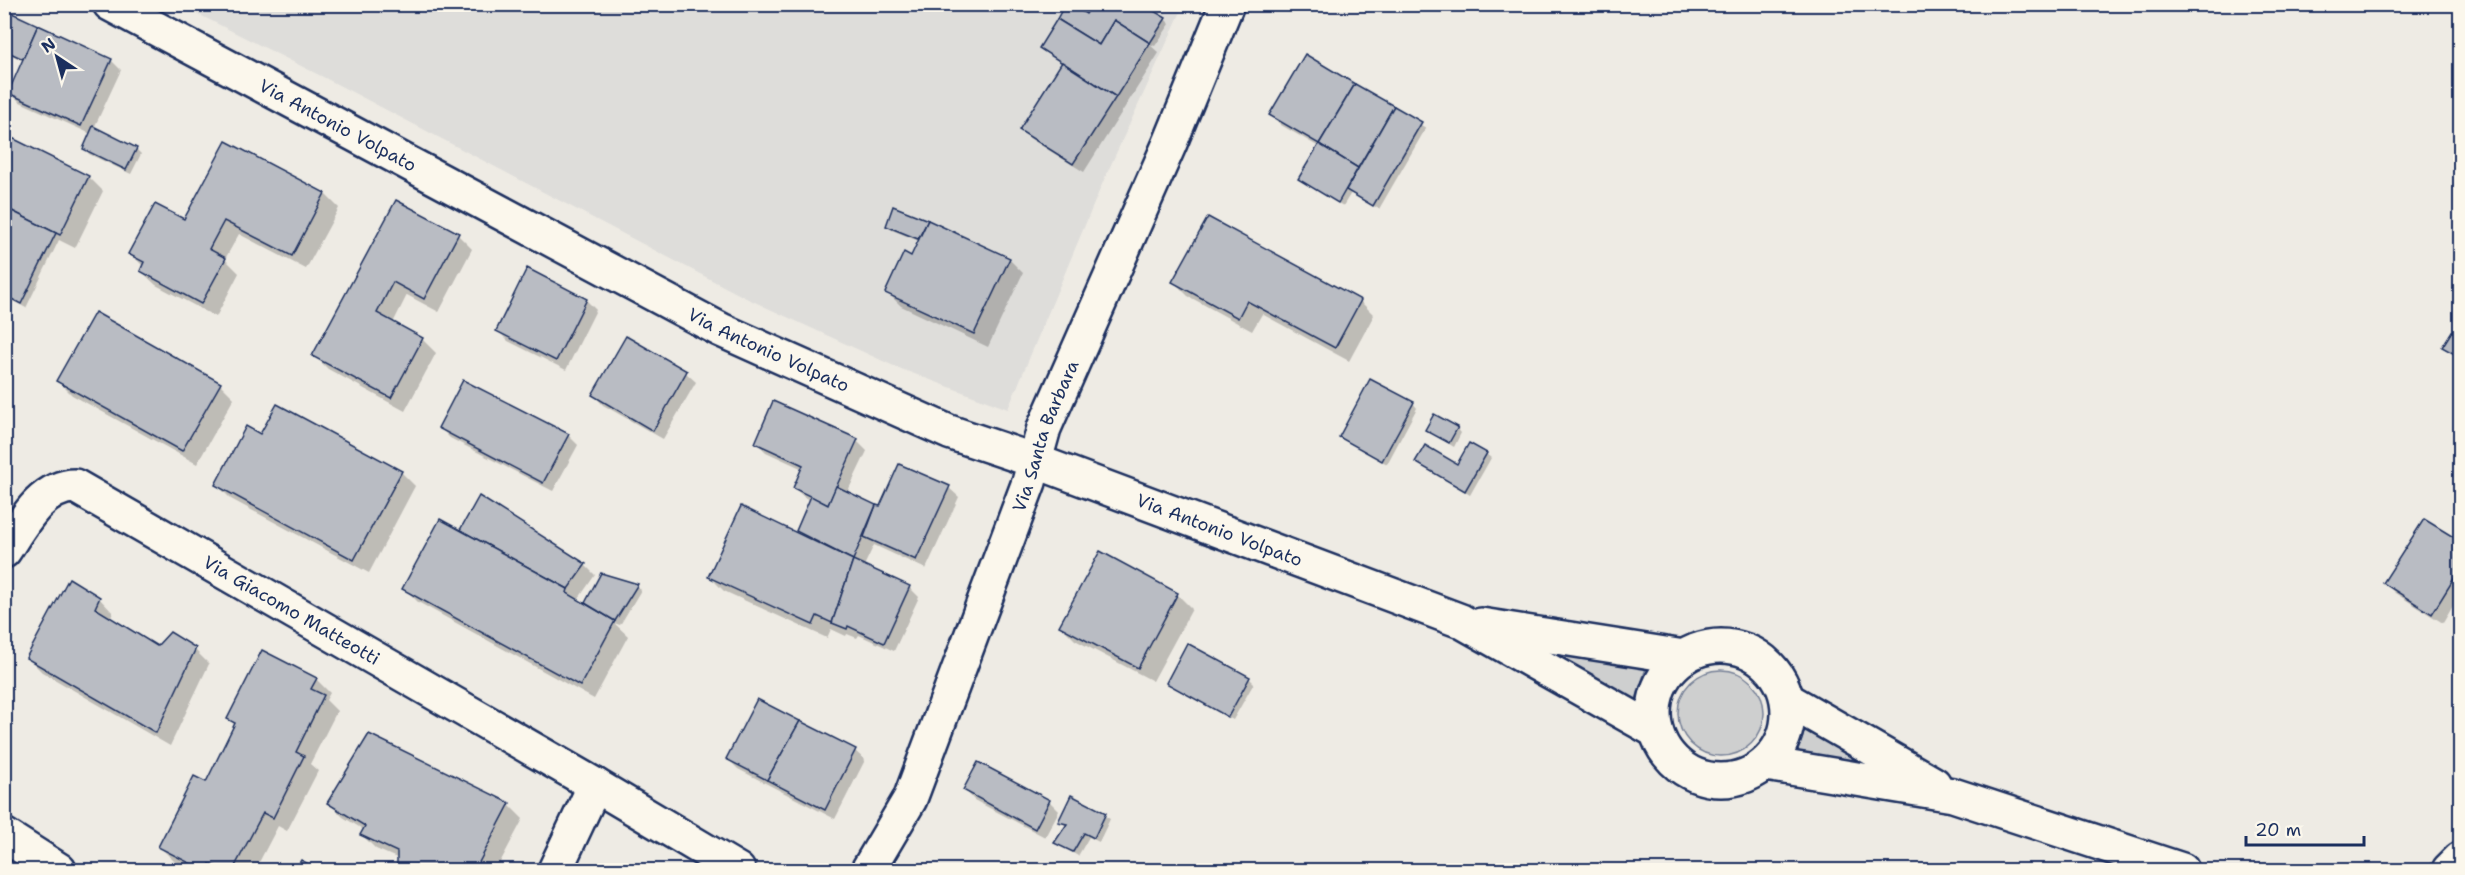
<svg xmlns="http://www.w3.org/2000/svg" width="2465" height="875" viewBox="0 0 2465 875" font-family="'Shantell Sans',sans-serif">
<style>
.built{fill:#deddda}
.green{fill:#cecfcf;stroke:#747f96;stroke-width:1.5}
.shadow{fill:#0003}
.building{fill:#b9bcc3;stroke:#1b2f5e;stroke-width:1.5}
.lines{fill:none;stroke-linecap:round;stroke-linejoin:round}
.minor-casing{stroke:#1b2f5e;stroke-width:38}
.tertiary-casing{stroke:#1b2f5e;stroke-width:38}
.minor{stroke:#fbf7ec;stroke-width:33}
.tertiary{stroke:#fbf7ec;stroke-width:33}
.labels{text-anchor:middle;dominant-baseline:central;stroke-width:4.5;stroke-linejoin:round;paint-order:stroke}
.street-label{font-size:18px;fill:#1b2f5e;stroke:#fbf7ec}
</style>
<rect width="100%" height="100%" fill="#eeebe4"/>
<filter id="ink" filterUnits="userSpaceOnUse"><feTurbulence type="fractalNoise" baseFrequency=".0167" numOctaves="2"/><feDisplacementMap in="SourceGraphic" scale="12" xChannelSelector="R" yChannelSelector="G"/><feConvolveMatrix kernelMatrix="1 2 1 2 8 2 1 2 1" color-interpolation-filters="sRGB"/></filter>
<g filter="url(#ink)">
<!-- built -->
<polygon class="built" points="180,5 1184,5 1103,182 1008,409 896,367 746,298 331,81"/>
<!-- green -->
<g class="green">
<polygon points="1550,653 1646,668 1635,703"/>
<circle cx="1721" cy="713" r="43"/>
<polygon points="1807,724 1892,772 1795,759"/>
</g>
<!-- shadow -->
<g class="shadow">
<polygon points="1086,16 1165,19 1170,24 1155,46 1149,44 1159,53 1084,172 1031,139 1021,129 1062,64 1041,47"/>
<polygon points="4,33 111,60 121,70 94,128 136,149 141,154 131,174 89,154 85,149 91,134 20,102 10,92 24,61 4,51"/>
<polygon points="1305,56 1426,128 1379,209 1351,193 1343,206 1300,179 1319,147 1281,125 1271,115"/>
<polygon points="4,136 89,177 103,191 75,248 59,240 26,308 4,296 4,224 9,215 4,213"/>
<polygon points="227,143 325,194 339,208 306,269 239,234 225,259 239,273 216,317 156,285 141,271 144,267 130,253 185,221"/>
<polygon points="396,202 458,235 472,249 439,312 407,295 393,323 422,339 436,353 405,411 328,369 314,355"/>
<polygon points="927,221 1009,259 1023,273 988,347 901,306 887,292 912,258 919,241 892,230 887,225"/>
<polygon points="1174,282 1360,301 1374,315 1349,361 1262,314 1252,331 1188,296"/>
<polygon points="586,300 596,310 566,370 508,341 498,331"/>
<polygon points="2452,333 2460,338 2460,358 2444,347"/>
<polygon points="626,338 686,373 696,382 663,439 603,405 594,395"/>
<polygon points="58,381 220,384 234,398 197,464 72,395"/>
<polygon points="774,403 857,441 867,451 847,493 881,508 949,488 959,497 926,569 874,545 864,566 909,587 919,597 894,651 859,635 857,638 847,634 846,636 831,629 827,638 724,591 710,577 804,538 797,530 811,501 804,497 794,488 803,469 766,452 756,442"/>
<polygon points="1413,403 1417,408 1387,464 1341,437"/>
<polygon points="440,428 568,435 578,445 553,491 450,438"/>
<polygon points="1457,428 1461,433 1454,447 1427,430"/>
<polygon points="261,436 401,472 415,486 369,573 231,499 217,485"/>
<polygon points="1486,454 1491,458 1470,495 1417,462 1457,466"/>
<polygon points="2424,521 2460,543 2460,594 2443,623 2395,593 2385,583"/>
<polygon points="466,535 585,565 595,575 577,601 593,609 587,603 637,585 641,590 620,625 614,623 628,636 594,699 418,602 404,588"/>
<polygon points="1101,553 1178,595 1192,609 1153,681 1075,640 1061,626"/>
<polygon points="99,598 113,613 110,619 157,648 195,650 209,664 170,746 42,672 28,658"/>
<polygon points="1249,678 1254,683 1233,720 1167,683"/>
<polygon points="316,679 330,693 326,700 337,711 310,764 318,771 287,831 278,826 255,870 192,870 174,861 160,847 206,784 236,726 229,719"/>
<polygon points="369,736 509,805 523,819 496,870 404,870 399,865 399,859 376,849 362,835 364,830 343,817 329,803"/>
<polygon points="855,751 865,760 835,819 738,769 728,759"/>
<polygon points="979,764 1049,801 1059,811 1045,837 974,800 965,790"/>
<polygon points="1072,797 1110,819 1099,842 1089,837 1078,856 1056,843 1067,827 1060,821"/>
</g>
<!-- building -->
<g class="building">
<polygon points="1065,4 1070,4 1086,14 1092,4 1142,4 1166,18 1150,43 1114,20 1099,45 1057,19"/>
<polygon points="12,13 38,25 23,59 4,50 4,29"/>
<polygon points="1057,19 1099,45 1114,20 1150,43 1116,97 1039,48"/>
<polygon points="38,25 112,59 81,126 8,93"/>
<polygon points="1305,54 1355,84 1319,144 1269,115"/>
<polygon points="1062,62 1116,97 1073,164 1019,130"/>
<polygon points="1355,84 1394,106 1358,168 1319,144"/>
<polygon points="1394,106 1422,122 1373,206 1346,190"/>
<polygon points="93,126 137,148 126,170 83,149"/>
<polygon points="4,134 89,176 60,235 4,207"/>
<polygon points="226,141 325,193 292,256 224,221 209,249 226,258 201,304 140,271 144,262 128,254 155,204 184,219"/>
<polygon points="1319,144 1358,168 1338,203 1298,179"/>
<polygon points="396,200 459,233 424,299 393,282 377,313 423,338 391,398 312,356"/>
<polygon points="893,206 928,220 918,239 886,226"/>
<polygon points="10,210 56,233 21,304 4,295 4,220"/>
<polygon points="1208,217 1361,300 1335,348 1247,301 1238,318 1172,282"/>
<polygon points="928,220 1010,258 974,334 885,293 904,252 911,256"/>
<polygon points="527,268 587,299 556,361 496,331"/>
<polygon points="95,312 221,383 182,451 56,381"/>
<polygon points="2452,331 2460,336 2460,357 2442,347"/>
<polygon points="626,336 687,371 653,431 592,395"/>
<polygon points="1370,379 1414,402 1382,461 1339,437"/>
<polygon points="463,380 569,434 543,483 438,428"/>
<polygon points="773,401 858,439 828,505 793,488 803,465 755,443"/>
<polygon points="277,404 402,471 354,560 215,485 246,426 260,434"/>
<polygon points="1434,414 1458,427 1449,443 1425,430"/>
<polygon points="1469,443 1487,453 1465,491 1415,462 1425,445 1457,464"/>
<polygon points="899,464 950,486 916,560 864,537 876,505 880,506"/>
<polygon points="836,486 876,505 853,560 796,531 811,496 828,505"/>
<polygon points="479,496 586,564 568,589 460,530"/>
<polygon points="741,506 853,560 832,623 817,616 813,625 708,577"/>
<polygon points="440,519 568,589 567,593 615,621 580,686 402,589"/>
<polygon points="2424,519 2460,541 2460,569 2432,614 2383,583"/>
<polygon points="1100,551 1178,593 1138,668 1059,626"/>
<polygon points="853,560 910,586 884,643 848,626 847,629 832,623"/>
<polygon points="601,573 638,584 615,621 585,603"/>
<polygon points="69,578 100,597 95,608 157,646 170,632 196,648 156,733 26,658"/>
<polygon points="1187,643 1250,677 1228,717 1166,683"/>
<polygon points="262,650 317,678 311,689 324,695 296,752 304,756 273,818 263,813 233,870 224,870 210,864 206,870 203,870 158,847 194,776 206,782 235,723 227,719"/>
<polygon points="757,699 800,721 767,780 726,759"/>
<polygon points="800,721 856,749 825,810 767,780"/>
<polygon points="369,734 510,803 475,870 409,870 397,866 397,852 360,835 365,826 327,803"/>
<polygon points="978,762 1050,800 1035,829 963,790"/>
<polygon points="1071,795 1106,813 1094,838 1084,833 1073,852 1054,843 1067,824 1058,822"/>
<polygon points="301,860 319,870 295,870"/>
</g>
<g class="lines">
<!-- minor casing -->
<g class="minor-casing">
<g id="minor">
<path id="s1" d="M4,551C21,526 41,486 75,486L595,785L738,870"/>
<polyline points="4,835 59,870"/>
<polyline points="555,870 595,785"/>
<path id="s2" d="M868,870L910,799L1029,482L1044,428L1170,143L1227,4"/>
<polyline points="2449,870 2460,859"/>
</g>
</g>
<!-- tertiary casing -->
<g class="tertiary-casing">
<g id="tertiary">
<path id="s3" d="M110,4L721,330L949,432L1035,461L1461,621L1656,731"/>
<polyline points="1481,625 1684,657"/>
<circle cx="1721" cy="713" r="67"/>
<polyline points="1788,700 1934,784"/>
<polyline points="1766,764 1953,795 2182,870"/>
</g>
</g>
<!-- minor -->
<use href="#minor" class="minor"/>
<!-- tertiary -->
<use href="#tertiary" class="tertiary"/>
</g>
</g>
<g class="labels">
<!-- street labels -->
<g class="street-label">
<text stroke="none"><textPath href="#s3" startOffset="258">Via Antonio Volpato</textPath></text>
<text stroke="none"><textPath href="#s3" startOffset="744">Via Antonio Volpato</textPath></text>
<text stroke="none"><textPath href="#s2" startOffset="470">Via Santa Barbara</textPath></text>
<text stroke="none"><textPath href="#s3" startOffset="1230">Via Antonio Volpato</textPath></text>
<text stroke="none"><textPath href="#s1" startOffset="350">Via Giacomo Matteotti</textPath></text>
</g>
</g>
<!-- margin -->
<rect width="2465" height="875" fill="none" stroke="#fbf7ec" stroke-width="24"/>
<rect x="12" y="12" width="2441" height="851" fill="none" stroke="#1b2f5e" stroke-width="2" filter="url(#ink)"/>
<!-- north arrow -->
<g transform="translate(57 57) rotate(324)" stroke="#fbf7ec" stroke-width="4.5" paint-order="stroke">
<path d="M0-4.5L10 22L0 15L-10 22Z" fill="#1b2f5e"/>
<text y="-9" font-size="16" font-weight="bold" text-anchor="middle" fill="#1b2f5e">N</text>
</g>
<!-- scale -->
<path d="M2246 836v9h118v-9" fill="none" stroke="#1b2f5e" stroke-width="3"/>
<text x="2255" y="836" font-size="18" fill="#1b2f5e" stroke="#fbf7ec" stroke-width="4.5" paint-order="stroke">20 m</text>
</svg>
